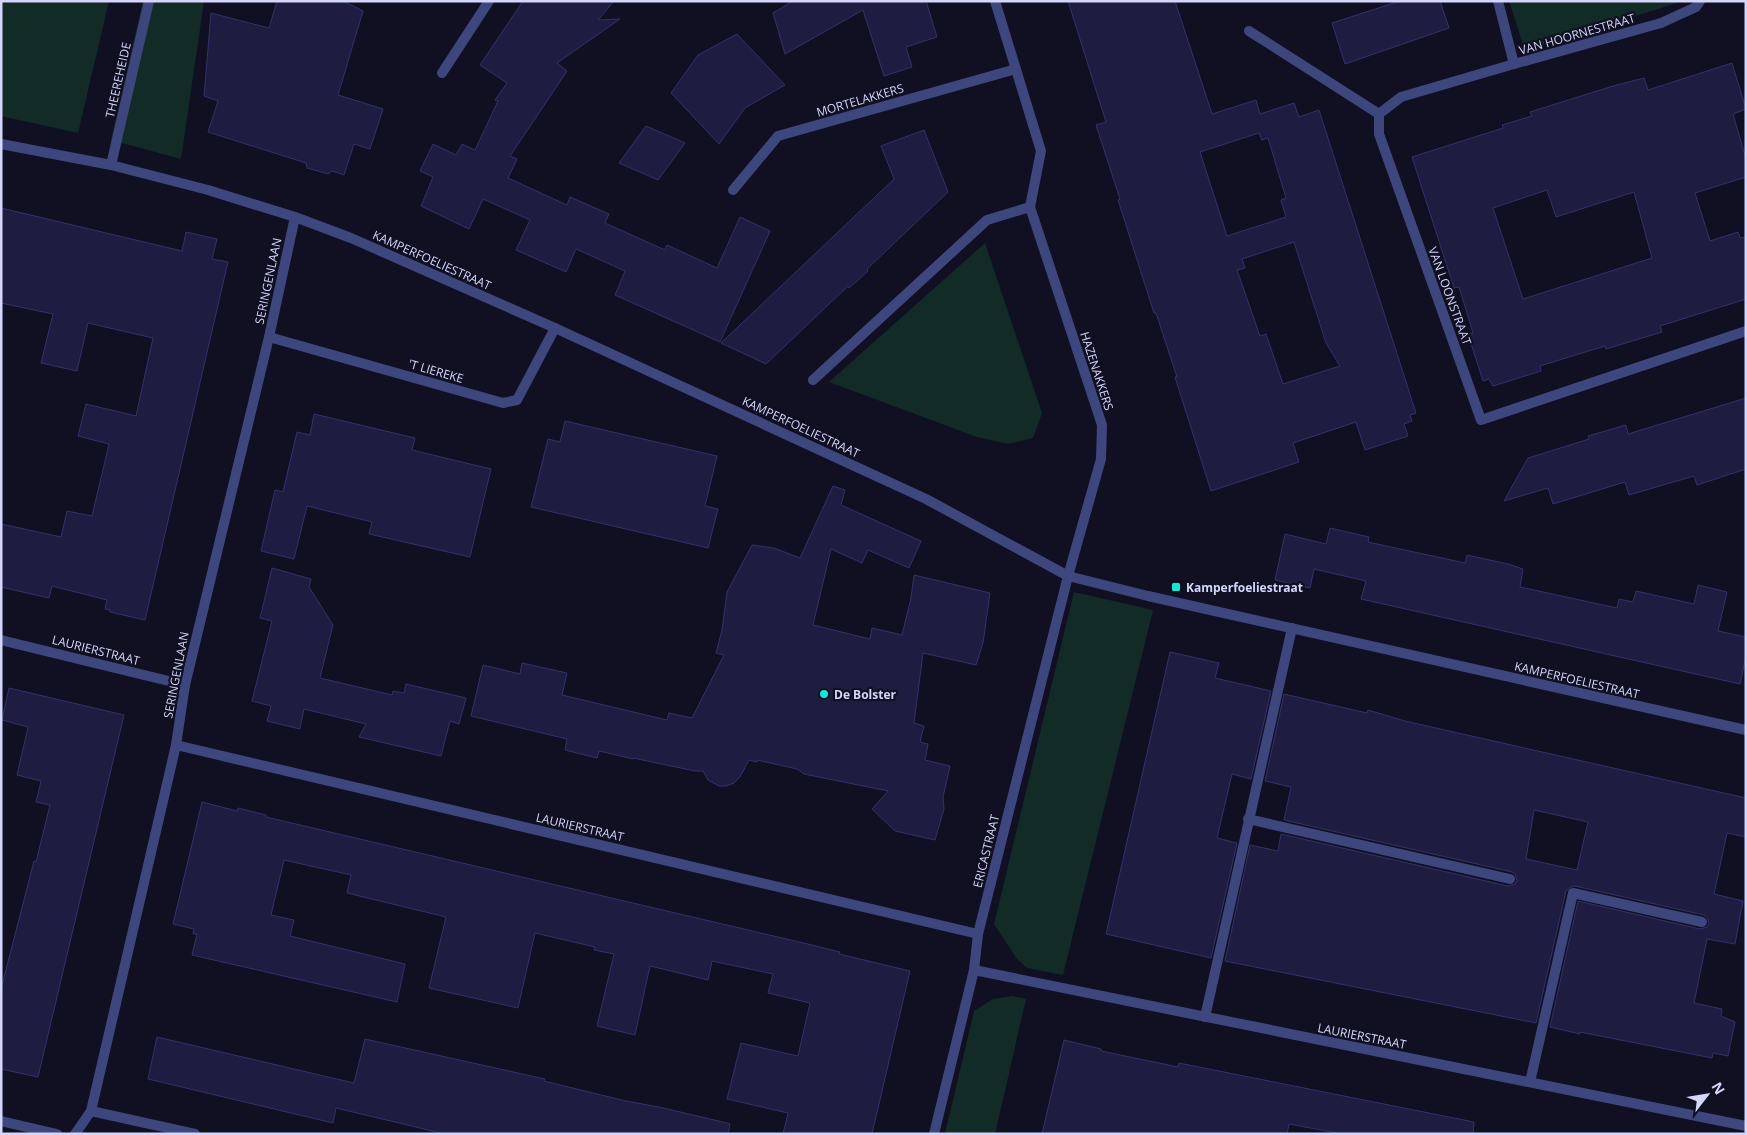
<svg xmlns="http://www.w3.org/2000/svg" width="1747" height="1135" viewBox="0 0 1747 1135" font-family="'Open Sans',sans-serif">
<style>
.green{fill:#132b26}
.building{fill:#1e1d41;stroke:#32316b;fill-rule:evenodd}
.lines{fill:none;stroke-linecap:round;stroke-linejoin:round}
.service{stroke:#3e477d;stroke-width:10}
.minor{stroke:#3e477d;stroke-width:10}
.tertiary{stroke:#3e477d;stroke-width:10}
.poi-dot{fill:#13e8d7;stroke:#101022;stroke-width:2}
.labels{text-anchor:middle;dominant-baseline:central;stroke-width:4.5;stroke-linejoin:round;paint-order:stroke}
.street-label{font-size:12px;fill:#d4d6fb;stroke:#101022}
.poi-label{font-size:12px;font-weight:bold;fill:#d4d6fb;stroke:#101022;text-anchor:start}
</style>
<rect width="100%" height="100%" fill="#101022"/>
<!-- green -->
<g class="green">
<polygon points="1,1 109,1 78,133 1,116"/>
<polygon points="143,1 204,1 181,159 111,140"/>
<polygon points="1509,1 1683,1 1525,51"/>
<polygon points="985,243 1042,413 1033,438 1008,444 977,437 829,382"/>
<polygon points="1074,592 1153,610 1063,975 1027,968 1017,959 994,924"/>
<polygon points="1012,996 1026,999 995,1134 945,1134 974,1011 993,999"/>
</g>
<!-- building -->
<g class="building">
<polygon points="277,1 343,1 363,11 338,95 383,109 370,149 354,144 344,175 332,171 328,174 307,168 306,163 208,132 218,101 204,96 211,13 269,28"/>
<polygon points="523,1 614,1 598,20 620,19 557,63 567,71 510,156 517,159 508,178 567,205 570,197 609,214 605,223 665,250 667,245 717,268 740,217 770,231 720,342 615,295 625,271 576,249 566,272 516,250 530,220 483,199 469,229 421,206 433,177 420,171 433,144 456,155 462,144 475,150 498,101 495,100 507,83 480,65"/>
<polygon points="793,1 926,1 937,37 906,47 912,67 884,76 863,10 785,54 773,13"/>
<path d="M1068,1H1175L1212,114L1256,100L1260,114L1294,103L1299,117L1319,110L1416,413L1410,415L1412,421L1404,424L1408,436L1365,450L1356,422L1293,443L1299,462L1211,491L1175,377H1177L1156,313H1154L1118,200L1120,199L1096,125L1106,122ZM1259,133L1262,140L1268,138L1286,198L1281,200L1286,217L1227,236L1200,152ZM1294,242L1326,343L1340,366L1283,384L1266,334L1260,336L1237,270L1245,268L1242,259Z"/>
<polygon points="1400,1 1440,1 1449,28 1345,64 1332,23"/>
<polygon points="737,34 785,85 745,108 719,144 671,93 698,55"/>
<path d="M1732,63L1746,109L1733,114L1746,159V177L1695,193L1710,241L1738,232L1740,238L1746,237V299L1660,326L1662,332L1606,349L1605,346L1540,366L1541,371L1493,386L1489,379L1483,381L1468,334L1473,333L1459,287L1454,288L1412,157L1503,128L1502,125L1532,116L1530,112L1613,86L1644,78L1648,90ZM1547,190L1556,217L1634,192L1652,258L1523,299L1493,208Z"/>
<polygon points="646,126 685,143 658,180 619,163"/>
<polygon points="924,130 948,192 867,269 868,271 849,288 848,286 766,364 721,343 894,179 881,146"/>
<polygon points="1,208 182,251 186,232 217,239 212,259 228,262 145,620 110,612 110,610 105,609 107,600 52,586 49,598 1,587 1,524 61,537 67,511 92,516 109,444 78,436 86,404 136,416 153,338 88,323 77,371 41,363 53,314 1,303"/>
<polygon points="1746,398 1746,469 1697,485 1694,476 1629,495 1625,482 1553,504 1548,488 1504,501 1528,458 1589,439 1588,436 1626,425 1628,434"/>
<polygon points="314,414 415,438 412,450 491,469 470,557 369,534 372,522 307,506 294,559 261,551 275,490 283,492 297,432 310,435"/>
<polygon points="565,421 717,456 705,506 718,509 708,548 531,507 548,439 560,442"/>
<polygon points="833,486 845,490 841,505 921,541 909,568 868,550 862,563 831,549 813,625 870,639 872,628 902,635 911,598 914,575 990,593 983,643 976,665 923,653 914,723 924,726 920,742 928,744 925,760 950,766 943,797 944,809 935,840 895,831 872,809 888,791 804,774 797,769 757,760 757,762 749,760 740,777 734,783 726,786 719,786 708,780 703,771 695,771 633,758 633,759 599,751 597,758 565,750 567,739 471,716 483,665 520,674 522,663 567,673 562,695 667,720 669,713 692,718 724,655 716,653 722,630 727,592 752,545 774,548 800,558"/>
<polygon points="1330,528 1369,537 1368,542 1465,563 1467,555 1508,564 1523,569 1520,587 1617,608 1619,599 1633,602 1636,591 1694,604 1698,585 1727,592 1718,631 1746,637 1746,656 1740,684 1361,599 1366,581 1314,569 1310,588 1275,580 1285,534 1326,544"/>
<polygon points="272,568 311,579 309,587 333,625 320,678 392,695 393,691 404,693 406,684 466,698 459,724 450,721 441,756 359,737 366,724 304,709 300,729 267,721 271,706 252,701 272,621 260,618"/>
<polygon points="1170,652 1219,663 1215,678 1271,691 1251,779 1232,774 1217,838 1237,843 1211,958 1106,934"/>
<polygon points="9,688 124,715 38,1077 1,1069 1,989 34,861 36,862 50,805 36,802 41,781 17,775 28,727 2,720"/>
<path d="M1284,694L1367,713L1368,710L1405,721L1746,798V837L1727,833L1714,894L1743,901L1735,944L1707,939L1694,1003L1722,1009L1721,1016L1735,1022L1728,1056L1713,1053L1712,1058L1580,1032V1034L1550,1027L1578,901L1700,929L1707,927L1709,923L1707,917L1704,915L1575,886L1571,887L1566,891L1536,1023L1225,961L1250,845L1278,851L1281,834L1508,886L1515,884L1517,880L1515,874L1512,872L1284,820L1291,787L1265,781ZM1534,810L1588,822L1577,870L1526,859Z"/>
<polygon points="202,802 237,811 238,808 266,815 266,817 812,945 840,952 839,954 910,971 872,1134 783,1134 788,1113 727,1099 741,1043 798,1056 810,1003 768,993 773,974 712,961 708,980 650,966 635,1035 597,1026 614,954 594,950 595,947 535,933 518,1008 429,988 446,917 347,893 351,875 284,860 271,915 294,920 290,936 405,964 397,1002 192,955 197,934 193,934 194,929 173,924"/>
<polygon points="157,1037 354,1083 365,1039 545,1079 544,1081 626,1101 659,1107 727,1123 730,1124 728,1134 445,1134 336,1108 333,1123 148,1079"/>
<polygon points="1064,1040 1101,1049 1101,1051 1178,1067 1179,1063 1474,1122 1473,1134 1342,1134 1289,1124 1287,1134 1042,1134"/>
</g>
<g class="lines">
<!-- service -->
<g class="service">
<polyline points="1249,31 1379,114"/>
<polyline points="269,337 503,403 517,400 555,328"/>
<polyline points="1248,819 1510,879"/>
<polyline points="1205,1017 1292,628"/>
<polyline points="1530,1082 1573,893 1702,922"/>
</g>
<!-- minor -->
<g class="minor">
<polyline points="1498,1 1514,64 1401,97 1379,114 1379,134 1481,420 1746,331"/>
<polyline points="1514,64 1661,23 1696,7 1700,1"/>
<polyline points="442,73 489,1"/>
<polyline points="111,165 149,1"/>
<polyline points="733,190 778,136 1016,69"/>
<polyline points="813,380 987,220 1030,207"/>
<polyline points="1,640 185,685"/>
<polyline points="176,745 978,934"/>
<polyline points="974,970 1746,1126"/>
<polyline points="91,1111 195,1134"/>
<polyline points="1,1121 57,1134"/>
<polyline points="75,1134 91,1111 176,745 185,685 269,337 295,217"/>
<polyline points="934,1134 974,970 978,934 1068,576 1101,459 1102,425 1030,207 1041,151 995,1"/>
</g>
<!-- tertiary -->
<polyline class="tertiary" points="1,144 111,165 208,190 295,217 351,238 555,328 926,499 1068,576 1148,596 1746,730"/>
</g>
<!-- markers -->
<g class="poi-dot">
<rect x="1171" y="582" width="10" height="10" rx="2.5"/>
<circle cx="824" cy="694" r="5"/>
</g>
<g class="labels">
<!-- street labels -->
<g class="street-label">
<text transform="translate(1577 34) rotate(-16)">VAN HOORNESTRAAT</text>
<text transform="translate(118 80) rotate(-77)">THEEREHEIDE</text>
<text transform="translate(860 100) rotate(-16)">MORTELAKKERS</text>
<text transform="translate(432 260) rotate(24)">KAMPERFOELIESTRAAT</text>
<text transform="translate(268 281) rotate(-78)">SERINGENLAAN</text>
<text transform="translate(1450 296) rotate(70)">VAN LOONSTRAAT</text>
<text transform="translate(436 371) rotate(16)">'T LIEREKE</text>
<text transform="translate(1097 371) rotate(72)">HAZENAKKERS</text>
<text transform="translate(801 427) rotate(25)">KAMPERFOELIESTRAAT</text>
<text transform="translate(96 650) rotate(14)">LAURIERSTRAAT</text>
<text transform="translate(176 675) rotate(-79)">SERINGENLAAN</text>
<text transform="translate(1577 680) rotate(13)">KAMPERFOELIESTRAAT</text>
<text transform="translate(580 827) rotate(13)">LAURIERSTRAAT</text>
<text transform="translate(986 851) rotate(-76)">ERICASTRAAT</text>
<text transform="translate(1362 1036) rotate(11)">LAURIERSTRAAT</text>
</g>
<!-- poi labels -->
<g class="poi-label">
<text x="1186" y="587">Kamperfoeliestraat</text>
<text x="834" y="694">De Bolster</text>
</g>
</g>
<!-- border -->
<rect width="1747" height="1135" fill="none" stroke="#d4d6fb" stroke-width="5"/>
<!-- north arrow -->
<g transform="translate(1707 1095) rotate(59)" stroke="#101022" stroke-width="4" paint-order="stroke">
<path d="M0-4L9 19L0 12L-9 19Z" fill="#d4d6fb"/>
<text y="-8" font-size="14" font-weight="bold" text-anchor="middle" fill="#d4d6fb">N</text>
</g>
</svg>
